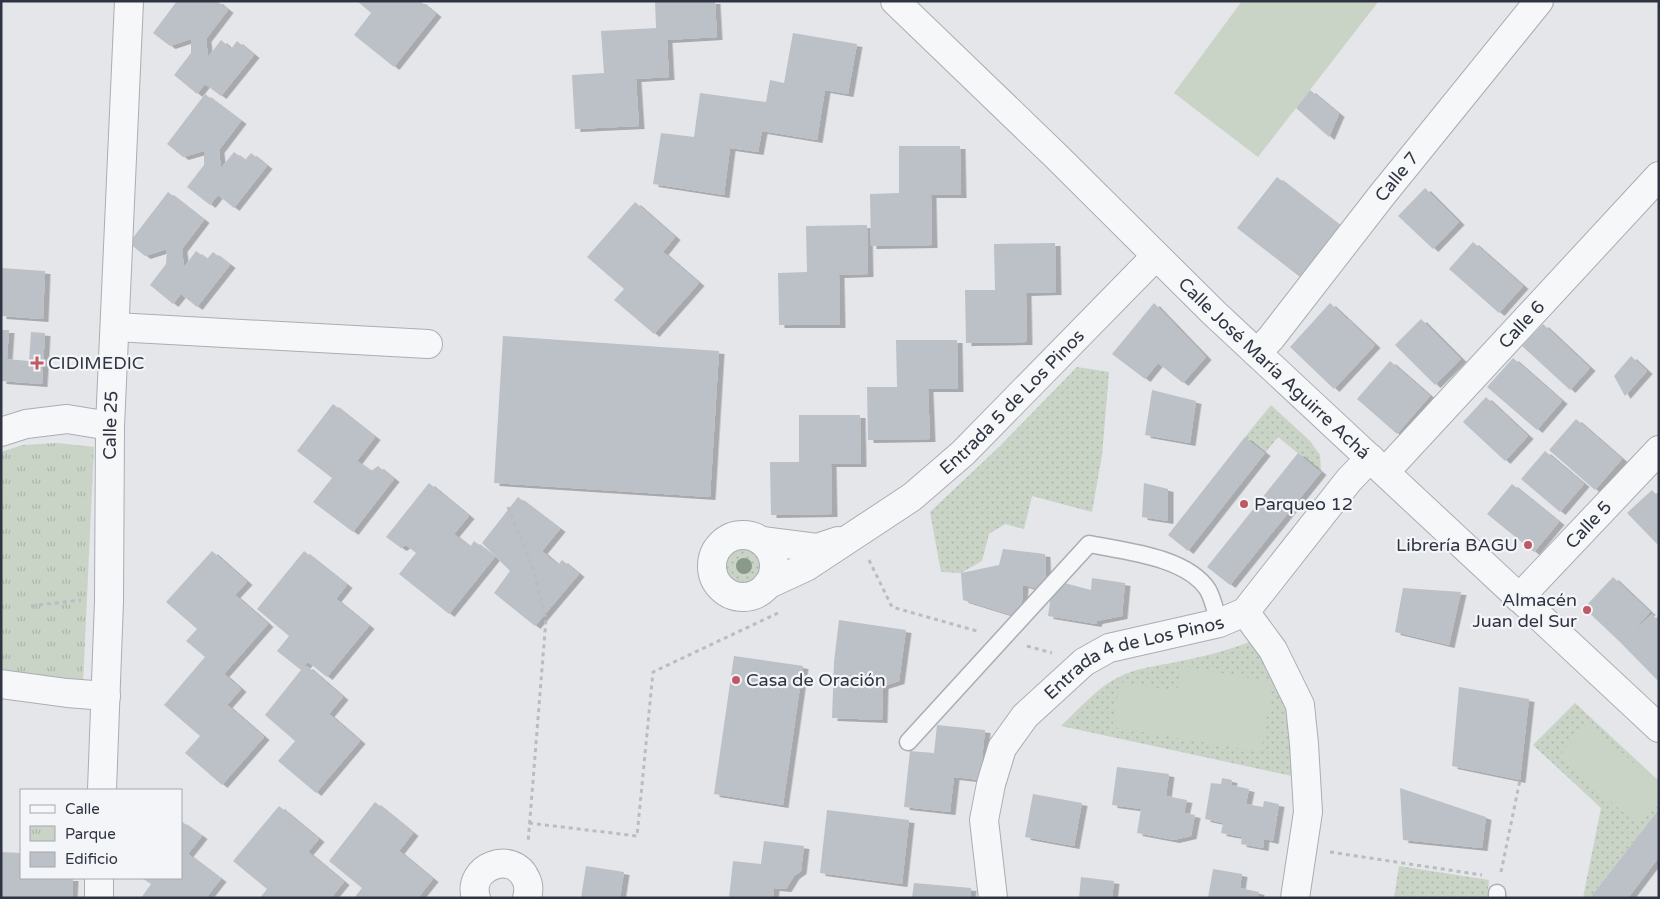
<svg xmlns="http://www.w3.org/2000/svg" width="1660" height="899" viewBox="0 0 1660 899" font-family="'Varela Round',sans-serif">
<style>
.grass{fill:url(#grass-dots)}
.park{fill:url(#park-tufts)}
.garden{fill:#c9d3c6}
.building{fill:#bcc0c7;filter:url(#shadow)}
.lines{fill:none;stroke-linecap:round;stroke-linejoin:round}
.service-casing{stroke:#aaadb4;stroke-width:19}
.minor-casing{stroke:#aaadb4;stroke-width:30}
.tertiary-casing{stroke:#aaadb4;stroke-width:30}
.path{stroke:#babcc2;stroke-width:3;stroke-dasharray:4 4;stroke-linecap:butt}
.service{stroke:#f6f7f9;stroke-width:16}
.minor{stroke:#f6f7f9;stroke-width:28}
.tertiary{stroke:#f6f7f9;stroke-width:28}
.tree{fill:#8a9a8a}
.poi-dot{fill:#c05966;stroke:#f4f5f8;stroke-width:2}
.labels{text-anchor:middle;dominant-baseline:central;stroke-width:4.5;stroke-linejoin:round;paint-order:stroke}
.street-label{font-size:18px;fill:#2e3441;stroke:#f4f5f8}
.poi-label{font-size:18px;fill:#2e3441;stroke:#f4f5f8;text-anchor:start}
</style>
<defs>
<pattern id="grass-dots" width="8" height="8" patternUnits="userSpaceOnUse" patternTransform="scale(1.25)"><rect width="8" height="8" fill="#c9d3c6"/><path d="M2 2h.1M6 6h.1" fill="none" stroke="#adb6ab" stroke-width="1.8" stroke-linecap="round"/></pattern>
<pattern id="park-tufts" width="24" height="20" patternUnits="userSpaceOnUse" patternTransform="scale(1.25)"><rect width="24" height="20" fill="#c9d3c6"/><path d="M3 7l-1-3M5 7V3M7 7l1-3M15 17l-1-3M17 17v-4M19 17l1-3" fill="none" stroke="#adb6ab"/></pattern>
<filter id="shadow"><feDropShadow dx="5.5" dy="3" stdDeviation="0" flood-color="#0004"/></filter>
</defs>
<rect width="100%" height="100%" fill="#e4e6ea"/>
<!-- grass -->
<g class="grass">
<polygon points="1077,367 1109,372 1102,455 1092,512 1032,496 1024,529 1005,524 989,534 982,561 961,573 941,572 930,512 1000,446"/>
<polygon points="1271,405 1310,441 1320,455 1321,472 1278,437 1265,453 1245,437"/>
<circle cx="743" cy="567" r="19"/>
<path d="M1255,640L1289,706L1292,776L1061,726C1077,711 1097,688 1117,678C1136,668 1156,666 1176,662C1203,657 1229,650 1255,640Z"/>
<polygon points="1575,703 1659,781 1659,809 1590,898 1583,898 1601,808 1533,745"/>
<polygon points="1399,866 1489,880 1487,898 1394,898"/>
</g>
<!-- park -->
<polygon class="park" points="57,443 94,447 83,683 1,678 1,452 23,445"/>
<!-- garden -->
<g class="garden">
<polygon points="1242,1 1378,2 1258,157 1174,93"/>
<polygon points="1181,666 1273,682 1261,752 1112,727 1120,682 1177,691"/>
<polygon points="1589,723 1659,786 1659,797 1635,823 1559,756"/>
</g>
<!-- building -->
<g class="building">
<polygon points="177,1 217,1 228,10 206,39 208,57 221,40 231,49 237,41 254,55 221,96 205,84 197,94 174,75 191,53 191,39 170,46 153,33"/>
<polygon points="357,1 420,1 436,14 394,67 354,35 371,13"/>
<polygon points="655,1 715,1 717,37 667,40 669,77 636,79 639,126 575,129 572,75 604,73 601,31 656,28"/>
<polygon points="793,33 857,44 848,94 825,90 817,140 762,131 758,152 730,148 724,195 653,184 661,133 694,137 700,93 766,102 770,80 784,83"/>
<polygon points="1310,90 1339,114 1329,137 1296,108"/>
<polygon points="205,94 241,121 219,150 221,168 234,152 245,160 251,153 267,166 234,208 218,195 210,205 187,187 204,165 204,151 183,157 167,144"/>
<polygon points="899,146 960,146 961,195 931,195 932,245 871,246 870,194 899,193"/>
<polygon points="1277,177 1340,226 1300,277 1237,228"/>
<polygon points="1425,188 1459,222 1433,249 1398,216"/>
<polygon points="168,192 204,220 182,249 184,267 196,251 207,259 213,252 230,265 197,307 181,294 173,304 150,285 166,264 167,249 145,256 129,243"/>
<polygon points="635,202 675,237 663,252 699,283 654,334 614,300 624,289 587,257"/>
<polygon points="867,225 868,274 839,275 840,325 779,325 778,273 807,272 806,226"/>
<polygon points="1473,242 1523,286 1499,313 1449,269"/>
<polygon points="1055,243 1056,292 1026,293 1027,342 966,343 965,290 995,290 994,244"/>
<polygon points="1,268 45,271 43,319 1,316"/>
<polygon points="1154,303 1206,357 1183,383 1158,363 1145,379 1112,354"/>
<polygon points="1330,303 1375,345 1334,389 1290,347"/>
<polygon points="1421,319 1461,359 1435,385 1395,345"/>
<polygon points="1543,324 1590,368 1570,390 1522,346"/>
<polygon points="1,330 9,330 7,359 29,361 31,332 45,333 42,384 1,381"/>
<polygon points="503,336 719,351 710,497 494,483"/>
<polygon points="896,340 957,340 958,389 928,389 930,439 868,440 867,387 897,387"/>
<polygon points="1631,356 1647,371 1625,396 1614,376"/>
<polygon points="1513,358 1562,401 1537,430 1487,387"/>
<polygon points="1390,361 1430,396 1397,434 1357,399"/>
<polygon points="1152,390 1196,401 1190,443 1145,435"/>
<polygon points="1486,397 1528,436 1505,461 1463,422"/>
<polygon points="333,404 375,437 357,461 371,471 378,466 394,479 353,532 313,502 332,478 297,451"/>
<polygon points="799,415 860,415 861,464 831,464 832,514 771,515 770,462 799,462"/>
<polygon points="1576,419 1622,459 1595,490 1549,450"/>
<polygon points="1245,437 1265,453 1188,551 1168,535"/>
<polygon points="1545,451 1584,484 1560,512 1521,479"/>
<polygon points="1298,453 1321,472 1230,585 1207,567"/>
<polygon points="429,483 469,516 454,534 470,547 474,541 495,557 449,614 399,574 416,553 406,545 401,548 386,537"/>
<polygon points="1144,483 1168,489 1168,521 1142,517"/>
<polygon points="1512,484 1559,522 1534,552 1487,514"/>
<polygon points="1652,490 1659,497 1659,546 1627,513"/>
<polygon points="518,497 560,529 542,551 558,565 562,560 579,574 535,626 494,593 510,571 482,543"/>
<polygon points="1003,549 1045,554 1046,591 1023,585 1021,618 963,600 961,573 999,565"/>
<polygon points="212,551 247,582 235,595 268,624 224,674 241,689 227,705 264,737 222,785 185,753 200,736 164,705 205,657 186,641 197,629 166,602"/>
<polygon points="304,551 347,585 336,599 369,626 327,677 308,662 301,670 277,651 289,636 257,609"/>
<polygon points="1613,577 1650,612 1626,639 1652,614 1659,622 1659,682 1621,643 1584,608"/>
<polygon points="1092,578 1125,583 1122,616 1097,621 1096,624 1048,616 1053,580 1091,590"/>
<polygon points="1403,588 1461,592 1449,645 1395,632"/>
<polygon points="839,620 906,630 899,681 883,686 882,720 832,718 834,662"/>
<polygon points="734,656 803,666 783,805 714,794"/>
<polygon points="307,666 343,697 329,714 360,741 316,793 278,761 295,741 265,715 301,670"/>
<polygon points="1459,687 1529,699 1520,780 1452,766"/>
<polygon points="937,725 985,730 980,780 954,777 950,812 904,807 910,751 934,753"/>
<polygon points="1117,767 1169,774 1166,796 1187,800 1184,813 1195,815 1191,836 1174,840 1137,833 1141,809 1112,805"/>
<polygon points="1222,778 1232,780 1231,785 1249,789 1246,804 1263,807 1264,801 1279,804 1273,841 1264,839 1263,848 1241,844 1242,837 1221,833 1223,823 1205,819 1211,783 1221,784"/>
<polygon points="1400,788 1486,817 1482,848 1403,840"/>
<polygon points="1033,794 1082,803 1074,846 1025,837"/>
<polygon points="375,802 413,833 399,851 433,879 418,898 354,898 362,888 329,861"/>
<polygon points="279,806 319,839 308,852 344,882 331,898 260,898 267,889 233,861"/>
<polygon points="1659,809 1659,857 1628,898 1590,898"/>
<polygon points="827,810 909,820 902,884 820,873"/>
<polygon points="181,821 202,836 188,854 221,879 206,898 141,898 151,884 142,878 181,878"/>
<polygon points="764,841 804,846 801,871 794,876 786,889 774,888 773,898 729,898 733,861 761,864"/>
<polygon points="1,852 21,853 21,878 73,878 72,898 1,898"/>
<polygon points="586,866 624,872 620,898 581,898"/>
<polygon points="1213,869 1242,874 1240,888 1259,892 1258,898 1208,898"/>
<polygon points="1081,877 1114,881 1112,898 1079,898"/>
<polygon points="914,883 971,888 970,898 912,898"/>
</g>
<g class="lines">
<!-- service casing -->
<g class="service-casing">
<g id="service">
<path d="M908,742L1089,544C1124,551 1187,557 1208,590C1213,599 1216,613 1219,623"/>
<polyline points="1497,898 1497,893"/>
</g>
</g>
<!-- minor casing -->
<g class="minor-casing">
<g id="minor">
<polyline points="115,327 428,344"/>
<path id="s1" d="M1257,353L1271,338L1382,195L1539,1"/>
<polyline points="1,432 26,424 67,419 110,426"/>
<path id="s2" d="M1385,472L1659,176"/>
<circle cx="743" cy="566" r="31"/>
<polyline points="762,541 817,548 838,541"/>
<path id="s3" d="M767,585L806,567L912,497L963,453L1156,256"/>
<path id="s4" d="M1519,598L1659,450"/>
<polyline points="1245,612 1273,650 1300,705 1304,744 1308,812 1295,898"/>
<polyline points="1,684 67,693 106,696"/>
<path d="M476,898C466,867 513,849 526,879C529,885 529,891 527,898"/>
<path id="s5" d="M993,898L984,820L991,784L1002,748L1025,716L1084,662L1109,648L1219,623L1245,612L1349,480L1370,458"/>
</g>
</g>
<!-- tertiary casing -->
<g class="tertiary-casing">
<g id="tertiary">
<path id="s6" d="M895,1L1056,156L1214,313L1659,728"/>
<path id="s7" d="M102,790L109,601L110,426L129,1"/>
<polyline points="99,898 99,878"/>
</g>
</g>
<!-- path -->
<g class="path">
<polyline points="508,507 534,571 546,619 528,843"/>
<polyline points="869,560 892,607 977,631"/>
<polyline points="31,606 81,600"/>
<polyline points="1027,646 1052,653"/>
<polyline points="529,823 637,836 653,672 778,613"/>
<polyline points="1330,852 1482,875"/>
<polyline points="1501,872 1520,780"/>
</g>
<!-- service -->
<use href="#service" class="service"/>
<!-- minor -->
<use href="#minor" class="minor"/>
<!-- tertiary -->
<use href="#tertiary" class="tertiary"/>
</g>
<!-- trees -->
<circle class="tree" cx="744" cy="566" r="8"/>
<!-- markers -->
<g class="poi-dot">
<path d="M34.5 355.5h5v5h5v5h-5v5h-5v-5h-5v-5h5z"/>
<circle cx="1244" cy="504" r="5"/>
<circle cx="1528" cy="545" r="5"/>
<circle cx="1587" cy="610" r="5"/>
<circle cx="736" cy="680" r="5"/>
</g>
<g class="labels">
<!-- street labels -->
<g class="street-label">
<text stroke="none"><textPath href="#s1" startOffset="225">Calle 7</textPath></text>
<text stroke="none"><textPath href="#s2" startOffset="201">Calle 6</textPath></text>
<text stroke="none"><textPath href="#s6" startOffset="528">Calle José María Aguirre Achá</textPath></text>
<text stroke="none"><textPath href="#s3" startOffset="308">Entrada 5 de Los Pinos</textPath></text>
<text stroke="none"><textPath href="#s7" startOffset="365">Calle 25</textPath></text>
<text stroke="none"><textPath href="#s4" startOffset="101">Calle 5</textPath></text>
<text stroke="none"><textPath href="#s5" startOffset="320">Entrada 4 de Los Pinos</textPath></text>
</g>
<!-- poi labels -->
<g class="poi-label">
<text x="48" y="363">CIDIMEDIC</text>
<text x="1254" y="504">Parqueo 12</text>
<text x="1518" y="545" text-anchor="end">Librería BAGU</text>
<text x="1577" y="600" text-anchor="end">Almacén<tspan x="1577" dy="21">Juan del Sur</tspan></text>
<text x="746" y="680">Casa de Oración</text>
</g>
</g>
<!-- border -->
<rect width="1660" height="899" fill="none" stroke="#2e3441" stroke-width="5"/>
<!-- legend -->
<rect x="20" y="789" width="162" height="90" fill="#f4f5f8" stroke="#a5a8af"/>
<rect x="30" y="805" width="25" height="8" fill="#f6f7f9" stroke="#a5a8af"/>
<text x="65" y="814" font-size="15" fill="#2e3441">Calle</text>
<rect x="30" y="826" width="25" height="15" fill="url(#park-tufts)" stroke="#a5a8af"/>
<text x="65" y="839" font-size="15" fill="#2e3441">Parque</text>
<rect x="30" y="852" width="25" height="15" fill="#bcc0c7" stroke="#a5a8af"/>
<text x="65" y="864" font-size="15" fill="#2e3441">Edificio</text>
</svg>
